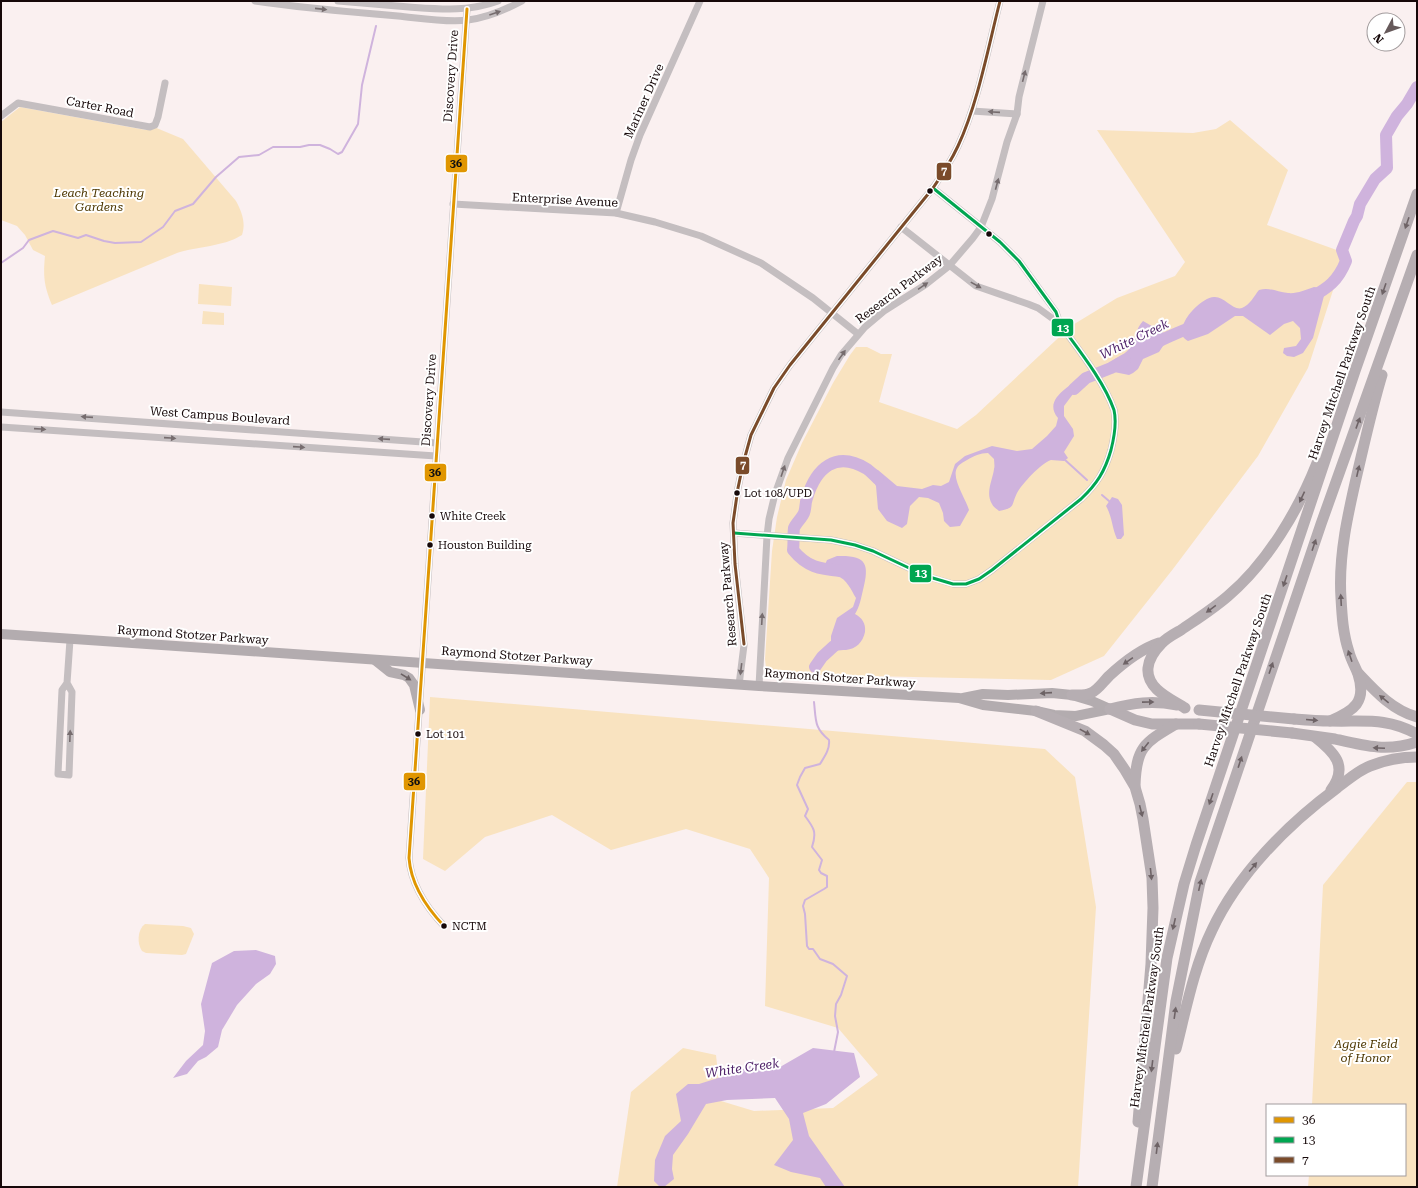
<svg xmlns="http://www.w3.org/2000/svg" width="1418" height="1188" viewBox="0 0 1418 1188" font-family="'Roboto Serif',serif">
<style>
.green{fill:#f9e3c0}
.water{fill:#cfb3dd}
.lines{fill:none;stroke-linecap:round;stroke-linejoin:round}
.stream{stroke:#cfb3dd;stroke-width:2}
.river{stroke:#cfb3dd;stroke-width:12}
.minor{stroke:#c4bec0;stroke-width:7}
.primary{stroke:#b3acaf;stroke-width:10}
.trunk{stroke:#b6aeb2;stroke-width:11}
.trunk-bridge{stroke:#b6aeb2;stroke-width:11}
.bus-1-casing{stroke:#fff;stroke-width:6}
.bus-2-casing{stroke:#fff;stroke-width:6}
.bus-3-casing{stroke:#fff;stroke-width:6}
.bus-1{stroke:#e09601;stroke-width:3}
.bus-2{stroke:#00a651;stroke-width:3}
.bus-3{stroke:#7a4b2a;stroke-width:3}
.oneway{fill:#766c6e}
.oneway2{fill:#6e6366}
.oneway3{fill:#6c6264}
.bus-dot{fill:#160809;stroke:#fff;stroke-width:1.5}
.labels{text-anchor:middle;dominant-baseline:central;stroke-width:4;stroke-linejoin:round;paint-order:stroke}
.bus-label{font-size:11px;fill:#160809;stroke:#fff;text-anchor:start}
.street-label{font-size:12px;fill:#160809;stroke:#fff}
.park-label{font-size:12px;font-style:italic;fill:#4d3700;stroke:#fff}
.water-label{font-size:13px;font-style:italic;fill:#4f2269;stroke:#fff}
.line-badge{stroke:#fff;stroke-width:1.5}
.badge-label{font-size:11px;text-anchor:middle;font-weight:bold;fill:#fff}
.pale-badge-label{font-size:11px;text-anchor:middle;font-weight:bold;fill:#111}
</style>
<rect width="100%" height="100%" fill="#faf0f0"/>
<!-- green -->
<g class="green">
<path d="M20,107L146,130L154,127L183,139L236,201C242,212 246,223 242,235C223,247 198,246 177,253L52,305C44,286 43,276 45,256L33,250L25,235L17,226L1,220V122Z"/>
<polygon points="1230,120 1288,170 1267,225 1345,253 1308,368 1258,456 1173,569 1104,656 1051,680 775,674 766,668 765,659 772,551 777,517 786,480 802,443 833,383 850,355 856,347 867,347 881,354 892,354 879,402 957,429 976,415 1071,326 1117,298 1175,276 1185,262 1097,130 1193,133 1216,129"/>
<polygon points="199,284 232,287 231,306 198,304"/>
<polygon points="203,311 224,313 224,325 202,324"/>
<polygon points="430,697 1045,749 1075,777 1096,907 1078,1187 617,1187 631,1092 683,1048 716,1055 721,1101 754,1111 833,1108 878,1075 838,1028 765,1006 769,878 750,849 686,829 611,850 552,815 485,837 445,871 423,859"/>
<polygon points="1407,782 1417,782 1417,1187 1308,1187 1309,1175 1405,1175 1405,1105 1312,1105 1323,885"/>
<path d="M145,924L183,926L191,928L194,934L186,954L182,955L146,953L142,951C137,944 137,930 145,924Z"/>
</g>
<!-- water -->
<g class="water">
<path d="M1314,287L1322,288L1325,292L1313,338L1303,353L1294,357L1287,356L1283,353L1284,348L1296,346L1301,339L1300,328L1293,321L1284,324L1270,335L1243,316H1235L1208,334L1188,341C1181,337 1181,333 1183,326C1186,315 1202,298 1214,297C1224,296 1233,311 1242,308C1250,305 1254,296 1259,290C1270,287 1277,292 1288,293C1296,294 1306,290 1314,287Z"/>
<path d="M1143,321L1164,333L1167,340L1159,352L1143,359L1138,369L1133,373L1129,375L1114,372L1110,365C1115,356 1123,357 1129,349C1136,340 1135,329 1143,321Z"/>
<path d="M1084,375L1087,380L1076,390L1064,406V416L1073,429L1074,436L1064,452L1068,458L1064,461C1060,461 1055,460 1051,460C1041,463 1022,484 1017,493C1011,505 1016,508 999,511C997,509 993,507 992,504C985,493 993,479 994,469C995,466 994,462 994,459L988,453C980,453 974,456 967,460C964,462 959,464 957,468C951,478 966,499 969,510L960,526L950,527L944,521L943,513L939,503L928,498L919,497L910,506L907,524L902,528L887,521L878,509L876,486L866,469L870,468L878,470L897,486L922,489L933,485L941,486L949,482L955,464L965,456L992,446L1017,451L1032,449L1047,436L1056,426L1058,418C1042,399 1071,386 1084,375Z"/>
<path d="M1112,497L1118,499L1122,505L1124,535L1121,539H1117C1112,528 1112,516 1106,506Z"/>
<path d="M837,556C866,555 870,563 863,590C861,598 860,606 855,614C862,618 866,623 865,632C863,642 856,649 846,650C842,650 839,650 836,651C832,652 829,655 826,658L822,657L823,653L828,649L831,644V636L837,618L853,607L856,598C851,590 847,579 837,576C833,575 830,575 825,572L824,567L827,560Z"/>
<polygon points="256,950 275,956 276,964 270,974 256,984 237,1005 222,1030 218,1047 206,1057 198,1061 187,1074 173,1078 186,1061 203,1045 205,1031 201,1004 212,963 234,951"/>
<polygon points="813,1048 854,1053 860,1077 826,1104 803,1113 809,1136 845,1187 826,1187 820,1178 791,1172 774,1165 793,1140 789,1119 775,1098 727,1100 706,1104 688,1134 673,1155 672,1169 674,1179 664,1187 659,1186 654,1181 655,1160 665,1136 681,1121 676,1094 688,1084 699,1084 734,1073 757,1063 780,1067"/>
</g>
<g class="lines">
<!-- stream -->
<g class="stream">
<polyline points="1,263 23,248 29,240 53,231 78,238 86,235 104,241 115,243 141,242 163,227 175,211 193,204 216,177 239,157 259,155 273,147 300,147 309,145 320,145 330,149 338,154 342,152 358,124 362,85 376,26"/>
<polyline points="1064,459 1087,480"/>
<polyline points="1102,495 1109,501"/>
<path d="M814,702C816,720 814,728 829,740C830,749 825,756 820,764L805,768L800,777L797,785L808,809L805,816C814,828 817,832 812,847L822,860L819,870L821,873L827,876V887L824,889L805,900L803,906L805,914L807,946L809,949H813L820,959L833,964L847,976L841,995L836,1004L835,1016L838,1032L834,1052"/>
</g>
<!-- river -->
<g class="river">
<path d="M1310,298C1328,288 1338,281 1346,261L1342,250L1354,221L1357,216L1360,204L1375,179L1387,168L1386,135L1397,116L1407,104L1417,87"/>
<path d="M1152,345C1166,337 1181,332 1195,325"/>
<polyline points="1074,389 1086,378 1111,368 1125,360"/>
<path d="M841,571C819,569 807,567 793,550C794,543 793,535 794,528C796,523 802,518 804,513C806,508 805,503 807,498C816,468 836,450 867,469C871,472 875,476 878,479"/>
<polyline points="815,667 822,657 834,646"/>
</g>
<!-- minor -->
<g class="minor">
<path d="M255,1C302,8 350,12 398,16C419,18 448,23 468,20C487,18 505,10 522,1"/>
<path d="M338,1C362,3 386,5 409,7C439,9 469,12 498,1"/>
<polyline points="972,111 1017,114"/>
<polyline points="1,116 18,103 150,127 155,125 158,117 165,83"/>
<polyline points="453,204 616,213 655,222 701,236 761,263 813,298 858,334"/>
<polyline points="616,213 631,160 640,135 700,1"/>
<polyline points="901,227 976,286 1028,304 1038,308 1060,324"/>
<polyline points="1,412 437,443"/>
<polyline points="1,427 436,456"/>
<path d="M734,533L831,540L855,545L873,551L926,576L953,584H966L979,579L992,570L1081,499C1097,484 1105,471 1111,450C1114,438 1117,423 1114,410C1104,381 1078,349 1060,324L1056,312L1019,261L1000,242L933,188"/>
<polyline points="67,683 72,692 69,775 58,774 62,690 67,683 70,640"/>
<path d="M739,685L744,645L735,564L733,523L738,488L743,464L751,435L774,388L790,365L933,188C942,175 951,161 958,146C978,103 988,48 1000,1"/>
<polyline points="759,686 767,536 769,519 775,494 788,458 833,368 841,355 865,327 884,311 925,285 949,266 973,238 981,227 992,199 1007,142 1017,114 1019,97 1043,1"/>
<path d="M444,926C426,907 411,885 409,858L467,9"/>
</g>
<!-- primary -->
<g class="primary">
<polyline points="1,634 759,686 959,698 983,705 1036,711 1054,715 1076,716 1110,709"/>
<polyline points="375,660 390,672 404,675 409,678 414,685 420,710"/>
<polyline points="963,698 983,694 1008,695 1052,693 1072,695 1092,701 1110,709"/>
</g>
<!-- trunk -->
<g class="trunk">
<path d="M1358,673C1375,691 1392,710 1417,717"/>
<path d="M1072,695C1078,695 1085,696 1091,693C1098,690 1103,682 1109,676C1123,663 1141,649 1159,643"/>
<path d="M1185,708C1171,699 1146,689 1148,668C1149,658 1154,651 1161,644C1166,638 1174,634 1181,630C1197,619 1213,609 1228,596C1267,563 1298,511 1317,463"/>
<polyline points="1110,709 1135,720 1152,724 1199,724"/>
<path d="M1110,709C1133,703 1153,700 1176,705"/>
<polyline points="1036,711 1085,731 1104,745 1114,754 1125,770 1135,787 1140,804 1143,819 1152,878 1153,908 1151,964 1138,1122"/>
<path d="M1294,719C1306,720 1318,721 1330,721C1364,722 1386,717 1417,734"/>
<path d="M1330,721C1354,711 1367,702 1358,674C1355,666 1351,660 1349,652C1343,634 1342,616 1341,598C1338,554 1349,509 1359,466C1366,436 1373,405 1382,375"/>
<path d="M1292,733C1307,735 1321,737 1335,739C1365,746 1387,752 1417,742"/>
<path d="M1315,737C1334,752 1349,766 1331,790"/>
<path d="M1135,786C1136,747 1144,743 1176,724"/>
<path d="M1176,1049C1186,1009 1194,967 1212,930C1238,874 1288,824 1337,788C1348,780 1357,771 1370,766C1385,760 1401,757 1417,757"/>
<polyline points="1136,1187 1167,958 1184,884 1196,845 1355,371 1417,194"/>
<polyline points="1152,1187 1176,1001 1200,882 1321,524 1417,255"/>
</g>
<!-- trunk-bridge -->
<g class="trunk-bridge">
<polyline points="1199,710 1294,719"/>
<polyline points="1199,724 1292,733"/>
</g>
<!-- bus-1 casing -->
<g class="bus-1-casing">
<path id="bus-1" d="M444,926C426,907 411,885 409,858L467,9"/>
</g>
<!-- bus-2 casing -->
<g class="bus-2-casing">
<path id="bus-2" d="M734,533L831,540L855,545L873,551L926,576L953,584H966L979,579L992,570L1081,499C1097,484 1105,471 1111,450C1114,438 1117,423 1114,410C1104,381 1078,349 1060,324L1056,312L1019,261L1000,242L933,188"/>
</g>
<!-- bus-3 casing -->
<g class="bus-3-casing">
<path id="bus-3" d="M744,644L735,564L733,523L738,488L743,464L751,435L774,388L790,365L933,188C942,175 951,161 958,146C978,103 988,48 1000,1"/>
</g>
<!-- bus-1 -->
<use href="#bus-1" class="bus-1"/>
<!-- bus-2 -->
<use href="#bus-2" class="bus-2"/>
<!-- bus-3 -->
<use href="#bus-3" class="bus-3"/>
</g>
<!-- one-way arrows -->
<defs><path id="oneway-solid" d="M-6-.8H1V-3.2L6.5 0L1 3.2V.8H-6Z"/></defs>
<g class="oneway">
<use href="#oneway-solid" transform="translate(321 9) rotate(6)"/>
<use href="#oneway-solid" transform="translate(495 13) rotate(-19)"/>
<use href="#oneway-solid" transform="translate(1024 76) rotate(-76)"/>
<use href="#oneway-solid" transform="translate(994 112) rotate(-176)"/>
<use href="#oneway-solid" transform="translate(997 184) rotate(-75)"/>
<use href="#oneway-solid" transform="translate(976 285) rotate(29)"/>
<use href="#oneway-solid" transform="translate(923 286) rotate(-34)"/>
<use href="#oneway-solid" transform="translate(842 355) rotate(-55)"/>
<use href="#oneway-solid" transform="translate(87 417) rotate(-176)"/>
<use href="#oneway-solid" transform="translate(40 429) rotate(4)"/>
<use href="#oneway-solid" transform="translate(170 438) rotate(4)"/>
<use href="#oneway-solid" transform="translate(384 439) rotate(-176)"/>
<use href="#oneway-solid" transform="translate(299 447) rotate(4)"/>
<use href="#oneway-solid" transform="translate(783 471) rotate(-71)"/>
<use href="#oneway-solid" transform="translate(762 619) rotate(-87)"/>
<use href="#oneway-solid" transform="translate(741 669) rotate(97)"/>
<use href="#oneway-solid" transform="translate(70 736) rotate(-88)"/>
</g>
<g class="oneway2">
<use href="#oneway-solid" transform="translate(1407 223) rotate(109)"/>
<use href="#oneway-solid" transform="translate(1384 289) rotate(109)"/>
<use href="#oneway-solid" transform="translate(1358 423) rotate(-70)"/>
<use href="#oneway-solid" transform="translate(1358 471) rotate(-77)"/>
<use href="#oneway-solid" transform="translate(1302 497) rotate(115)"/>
<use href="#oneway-solid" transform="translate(1314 545) rotate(-71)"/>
<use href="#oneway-solid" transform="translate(1285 581) rotate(109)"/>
<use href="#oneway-solid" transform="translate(1341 600) rotate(-93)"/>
<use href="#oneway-solid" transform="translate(1211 609) rotate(144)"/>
<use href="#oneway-solid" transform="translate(1350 656) rotate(-109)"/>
<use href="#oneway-solid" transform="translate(1128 661) rotate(145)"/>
<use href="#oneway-solid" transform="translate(1271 668) rotate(-71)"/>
<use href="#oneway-solid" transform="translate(1384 699) rotate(-141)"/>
<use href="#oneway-solid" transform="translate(1148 702) rotate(-1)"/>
<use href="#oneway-solid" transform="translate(1312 720) rotate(5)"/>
<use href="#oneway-solid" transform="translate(1085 732) rotate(29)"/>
<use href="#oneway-solid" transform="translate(1145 747) rotate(128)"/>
<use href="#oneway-solid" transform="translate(1379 748) rotate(-177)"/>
<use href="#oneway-solid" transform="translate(1240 762) rotate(-72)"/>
<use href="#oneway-solid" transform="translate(1211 799) rotate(109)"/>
<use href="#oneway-solid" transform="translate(1141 811) rotate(76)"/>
<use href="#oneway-solid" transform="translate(1253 867) rotate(-50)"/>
<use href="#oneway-solid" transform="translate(1151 874) rotate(84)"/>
<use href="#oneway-solid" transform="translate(1200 885) rotate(-77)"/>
<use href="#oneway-solid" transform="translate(1174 924) rotate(103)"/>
<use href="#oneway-solid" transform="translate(1175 1013) rotate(-82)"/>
<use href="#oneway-solid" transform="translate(1152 1066) rotate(97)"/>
<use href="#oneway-solid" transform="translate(1157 1148) rotate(-83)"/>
</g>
<g class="oneway3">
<use href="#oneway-solid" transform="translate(406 677) rotate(32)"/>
<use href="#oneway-solid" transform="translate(1046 693) rotate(176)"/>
</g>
<!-- markers -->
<g class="bus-dot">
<circle cx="930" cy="191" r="3.5"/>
<circle cx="989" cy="234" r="3.5"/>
<circle cx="737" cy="493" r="3.5"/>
<circle cx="432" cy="516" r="3.5"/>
<circle cx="430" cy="545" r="3.5"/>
<circle cx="418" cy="734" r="3.5"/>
<circle cx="444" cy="926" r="3.5"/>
</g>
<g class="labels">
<!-- bus labels -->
<g class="bus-label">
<text x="744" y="493">Lot 108/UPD</text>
<text x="440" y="516">White Creek</text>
<text x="438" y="545">Houston Building</text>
<text x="426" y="734">Lot 101</text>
<text x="452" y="926">NCTM</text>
</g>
<!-- street labels -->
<g class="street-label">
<text transform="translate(451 76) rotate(-86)">Discovery Drive</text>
<text transform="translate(644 101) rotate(-66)">Mariner Drive</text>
<text transform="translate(100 107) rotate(11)">Carter Road</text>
<text transform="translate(565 200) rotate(3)">Enterprise Avenue</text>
<text transform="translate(899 289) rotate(-37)">Research Parkway</text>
<text transform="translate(1342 373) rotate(-71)">Harvey Mitchell Parkway South</text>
<text transform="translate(429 400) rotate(-86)">Discovery Drive</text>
<text transform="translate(220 416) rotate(4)">West Campus Boulevard</text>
<text transform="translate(728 594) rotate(-95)">Research Parkway</text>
<text transform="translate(193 635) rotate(4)">Raymond Stotzer Parkway</text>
<text transform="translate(517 656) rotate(4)">Raymond Stotzer Parkway</text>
<text transform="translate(840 678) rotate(4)">Raymond Stotzer Parkway</text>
<text transform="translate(1238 680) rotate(-71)">Harvey Mitchell Parkway South</text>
<text transform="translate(1147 1017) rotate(-82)">Harvey Mitchell Parkway South</text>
</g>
<!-- park labels -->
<g class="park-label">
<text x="99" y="193">Leach Teaching<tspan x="99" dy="14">Gardens</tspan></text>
<text x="1366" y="1044">Aggie Field<tspan x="1366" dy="14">of Honor</tspan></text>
</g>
<!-- water labels -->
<g class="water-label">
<text transform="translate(1134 339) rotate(-26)">White Creek</text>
<text transform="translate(742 1068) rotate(-8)">White Creek</text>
</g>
</g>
<g class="line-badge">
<rect x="445" y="154" width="23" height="19" rx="4" fill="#e09601"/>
<rect x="936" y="162" width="16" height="19" rx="4" fill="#7a4b2a"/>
<rect x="1051" y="318" width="23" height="19" rx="4" fill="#00a651"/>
<rect x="735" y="456" width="15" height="19" rx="4" fill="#7a4b2a"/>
<rect x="424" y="463" width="23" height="19" rx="4" fill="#e09601"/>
<rect x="909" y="564" width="23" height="19" rx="4" fill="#00a651"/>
<rect x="403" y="772" width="23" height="19" rx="4" fill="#e09601"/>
</g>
<g class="badge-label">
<text x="944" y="175">7</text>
<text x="1063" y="332">13</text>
<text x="743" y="469">7</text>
<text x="921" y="577">13</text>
</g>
<g class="pale-badge-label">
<text x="456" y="167">36</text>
<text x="435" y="476">36</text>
<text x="414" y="785">36</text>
</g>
<!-- border -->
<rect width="1418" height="1188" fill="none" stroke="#160809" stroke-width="4"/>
<!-- legend -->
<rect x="1266" y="1104" width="140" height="72" fill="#ffffff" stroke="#a29c9d"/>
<rect x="1274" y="1117" width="20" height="6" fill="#e09601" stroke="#a29c9d"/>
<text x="1302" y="1124" font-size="12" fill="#160809">36</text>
<rect x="1274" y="1137" width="20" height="6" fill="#00a651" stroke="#a29c9d"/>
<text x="1302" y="1144" font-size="12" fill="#160809">13</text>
<rect x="1274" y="1157" width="20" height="6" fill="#7a4b2a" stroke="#a29c9d"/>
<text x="1302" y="1164" font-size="12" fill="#160809">7</text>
<!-- north arrow -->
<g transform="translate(1386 32) rotate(229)"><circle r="19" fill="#ffffff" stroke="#a29c9d"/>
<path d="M0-3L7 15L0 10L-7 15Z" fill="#66595a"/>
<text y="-6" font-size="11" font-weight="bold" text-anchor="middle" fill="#160809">N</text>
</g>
</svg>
